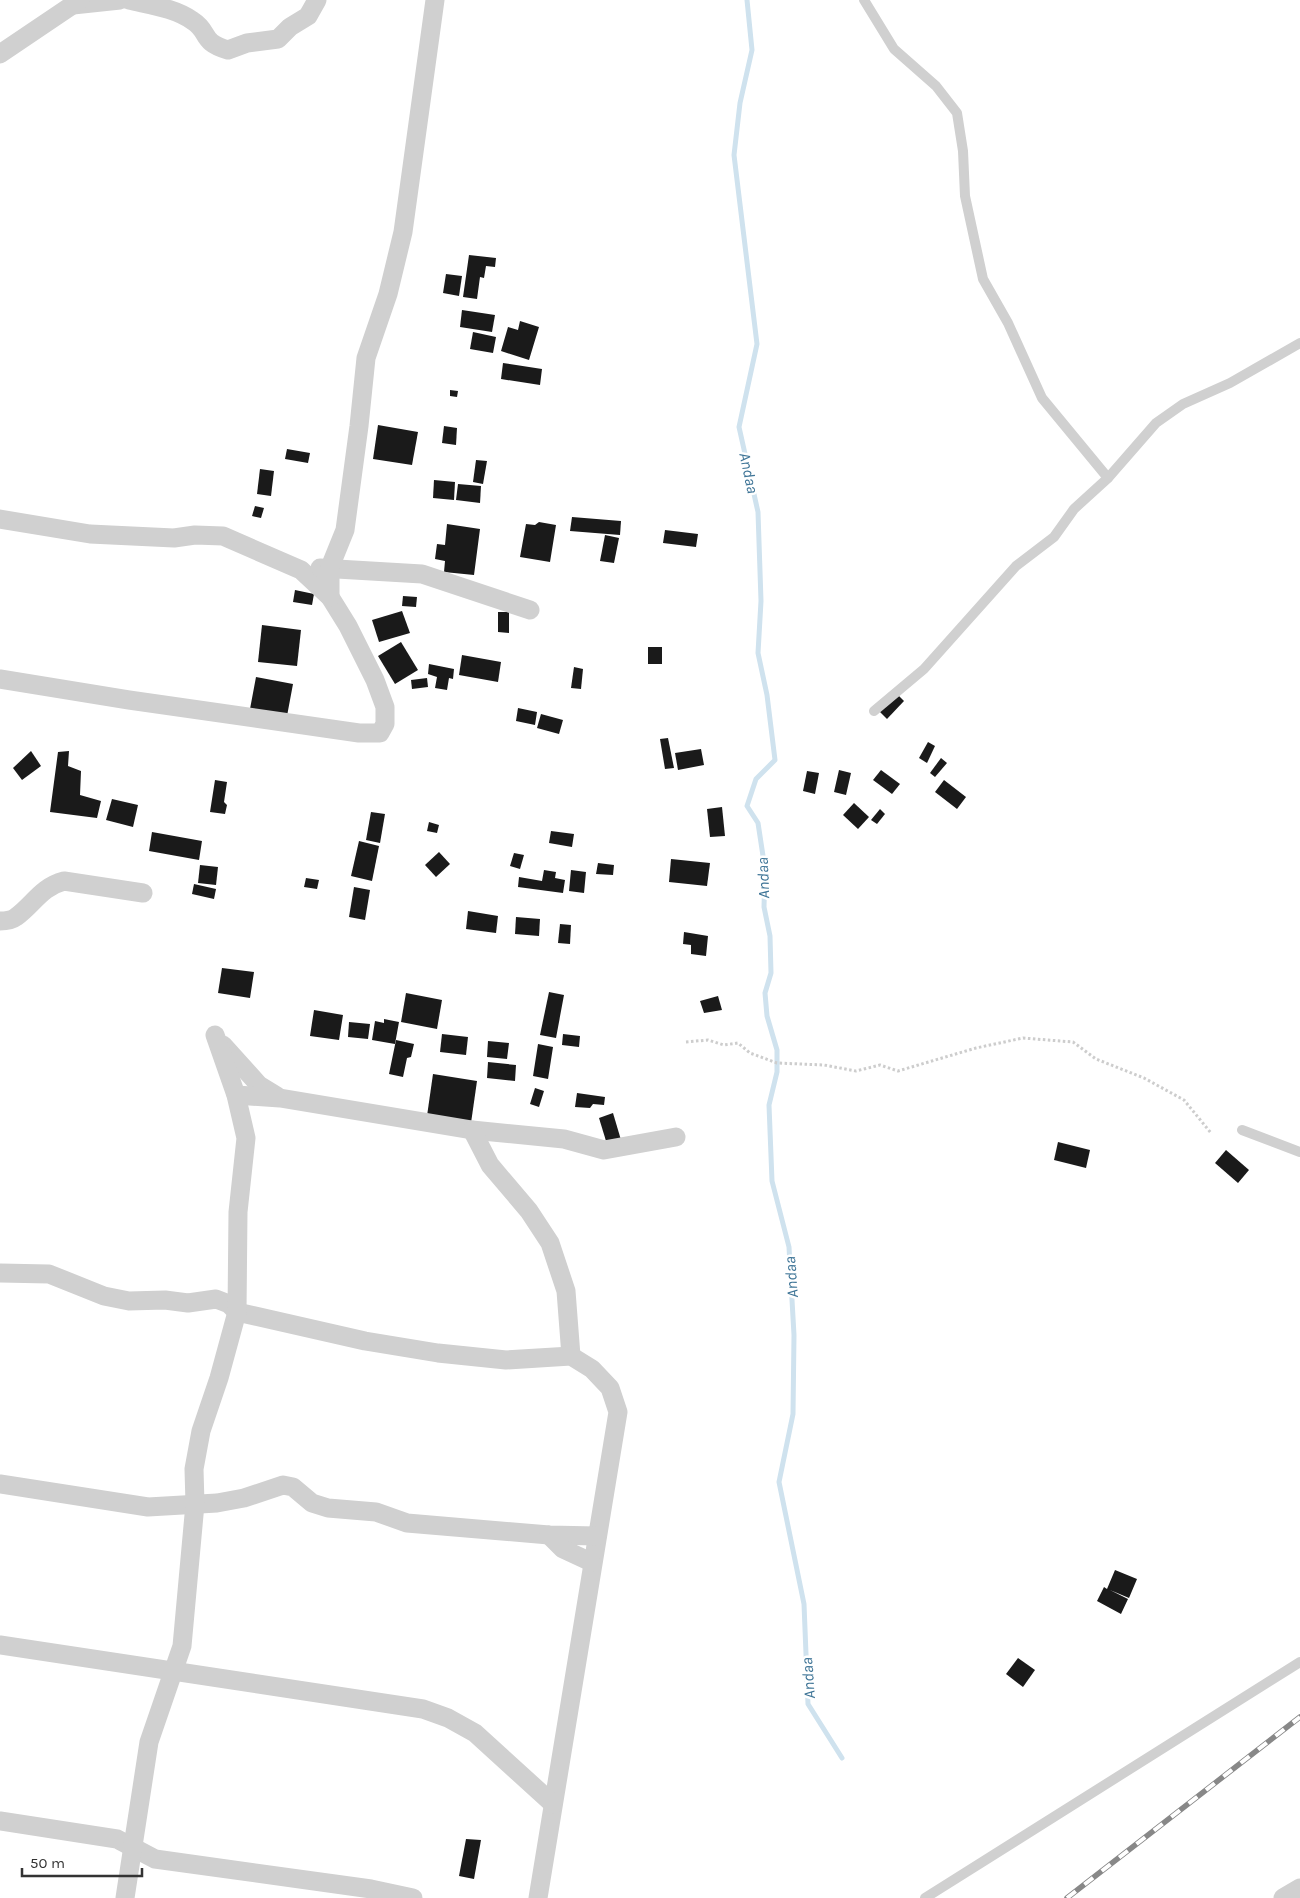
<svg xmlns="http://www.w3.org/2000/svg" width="1300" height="1898" viewBox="0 0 1300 1898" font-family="Karla,sans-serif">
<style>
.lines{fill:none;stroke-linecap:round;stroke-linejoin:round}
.stream{stroke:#cfe2ee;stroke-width:5}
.building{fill:#1a1a1a}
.path{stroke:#cdcdcd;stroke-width:3;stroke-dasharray:2.5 2.5;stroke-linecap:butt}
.service{stroke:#d0d0d0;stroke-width:10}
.minor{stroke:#d0d0d0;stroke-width:19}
.rail-casing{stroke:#888;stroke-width:5.5}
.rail{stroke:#fff;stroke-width:4;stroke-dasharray:11;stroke-linecap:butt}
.labels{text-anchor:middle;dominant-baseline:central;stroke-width:5;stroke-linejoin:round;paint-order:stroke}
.water-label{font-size:16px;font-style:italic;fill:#3f7597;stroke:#fff}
</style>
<rect width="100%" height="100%" fill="#fff"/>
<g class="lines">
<!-- stream -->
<polyline class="stream" points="747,0 752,50 740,103 734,155 757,344 739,427 758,512 761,601 758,653 767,695 775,760 756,779 747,806 758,823 765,869 764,907 770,936 771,973 765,993 767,1016 777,1050 777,1072 769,1105 772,1181 789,1247 794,1335 793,1414 779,1482 804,1604 808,1704 842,1758"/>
</g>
<!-- building -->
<g class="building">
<polygon points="469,255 496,258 495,267 486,266 484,278 480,277 477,299 463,297"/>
<polygon points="446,274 462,276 459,296 443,293"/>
<polygon points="462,310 495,315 492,332 460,327"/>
<polygon points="520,321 539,327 529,360 501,351 508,327 518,330"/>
<polygon points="473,332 496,337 493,353 470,349"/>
<polygon points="503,363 542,369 540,385 501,379"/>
<polygon points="450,390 458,391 457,397 450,396"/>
<polygon points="378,425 418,432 412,465 373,459"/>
<polygon points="444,426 457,428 456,445 442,443"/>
<polygon points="287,449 310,453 308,463 285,459"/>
<polygon points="476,460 487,461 483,484 473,482"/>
<polygon points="260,469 274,471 271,496 257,494"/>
<polygon points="434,480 455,482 454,500 433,498"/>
<polygon points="458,484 481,486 480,503 456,500"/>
<polygon points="255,506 264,508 261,518 252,516"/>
<polygon points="572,517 621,521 620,535 570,531"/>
<polygon points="539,522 556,525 550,562 520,557 526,524 535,525"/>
<polygon points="447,524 480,529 474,575 444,572 445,561 435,559 437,544 445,545"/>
<polygon points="665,530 698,534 696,547 663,543"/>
<polygon points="605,535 619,538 614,563 600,561"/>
<polygon points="295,590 314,594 312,605 293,602"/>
<polygon points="403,596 417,597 416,607 402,606"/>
<polygon points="402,611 410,633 379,642 372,620"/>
<polygon points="498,612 509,612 509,633 498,632"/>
<polygon points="262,625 301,630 297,666 258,662"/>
<polygon points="401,642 418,670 395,684 378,656"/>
<rect x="648" y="647" width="14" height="17"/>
<polygon points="462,655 501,662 498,682 459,675"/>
<polygon points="429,664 454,669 453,679 449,678 447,690 435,688 437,677 428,674"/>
<polygon points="574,667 583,669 581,689 571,688"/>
<polygon points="256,677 293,684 287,716 250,709"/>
<polygon points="427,678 428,687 412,689 411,680"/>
<polygon points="896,693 904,701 887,719 879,711"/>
<polygon points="518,708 537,712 535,725 516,721"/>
<polygon points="541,714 563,720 559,734 537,728"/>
<polygon points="668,738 674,768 665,769 660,739"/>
<polygon points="928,742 935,746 927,763 919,758"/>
<polygon points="701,749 704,765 678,770 675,753"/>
<polygon points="31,751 41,766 22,780 13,768"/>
<polygon points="69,751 68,766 81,771 80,795 101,801 97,818 50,812 58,752"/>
<polygon points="941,758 947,763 935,777 930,773"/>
<polygon points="839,770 851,773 846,795 834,792"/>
<polygon points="881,770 900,784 892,794 873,780"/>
<polygon points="807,771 819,773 815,794 803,791"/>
<polygon points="215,780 227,782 224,802 227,805 225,814 210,812"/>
<polygon points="944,780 966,797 957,809 935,792"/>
<polygon points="112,799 138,805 133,827 106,820"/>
<polygon points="854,803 869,817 858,829 843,815"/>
<polygon points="722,807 725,836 710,837 707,809"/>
<polygon points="880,809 885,814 877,824 871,820"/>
<polygon points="371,812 385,814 380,843 366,840"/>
<polygon points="429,822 439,825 437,833 427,831"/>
<polygon points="551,831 574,834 572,847 549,843"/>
<polygon points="152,832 202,841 199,860 149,851"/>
<polygon points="359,841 379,846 372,881 351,876"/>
<polygon points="439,852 450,864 436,877 425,865"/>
<polygon points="514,853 524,855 520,869 510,866"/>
<polygon points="671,859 710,863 707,886 669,882"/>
<polygon points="598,863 614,865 613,875 596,874"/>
<polygon points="200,865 218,867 216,885 198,883"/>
<polygon points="544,870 556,872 555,878 565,880 563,893 518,887 519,877 542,881"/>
<polygon points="571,870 586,872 584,893 569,891"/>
<polygon points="306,878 319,880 317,889 304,887"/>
<polygon points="194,884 216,889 214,899 192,894"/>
<polygon points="354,887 370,890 365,920 349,917"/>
<polygon points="468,911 498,916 496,933 466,929"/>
<polygon points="516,917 540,919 539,936 515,934"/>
<polygon points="560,924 571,925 570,944 558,943"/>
<polygon points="684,932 708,936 706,956 691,954 691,945 683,944"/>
<polygon points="222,968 254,972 250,998 218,993"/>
<polygon points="549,992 564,995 556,1038 540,1035"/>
<polygon points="406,993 442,1000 437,1029 401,1022"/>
<polygon points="718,996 722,1010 704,1013 700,1001"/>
<polygon points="314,1010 343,1015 339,1040 310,1036"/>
<polygon points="384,1019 399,1022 395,1044 372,1040 375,1021 384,1023"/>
<polygon points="349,1022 370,1024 368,1039 348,1037"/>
<polygon points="442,1034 468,1037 466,1055 440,1052"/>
<polygon points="563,1034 580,1036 579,1047 562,1045"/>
<polygon points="396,1040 414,1044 411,1057 407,1058 403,1077 389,1074"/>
<polygon points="488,1041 509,1043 507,1059 487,1057"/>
<polygon points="538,1044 553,1047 548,1079 533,1076"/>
<polygon points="488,1062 516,1065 515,1081 487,1078"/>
<polygon points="433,1074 477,1081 471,1123 427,1116"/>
<polygon points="535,1088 544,1091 539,1107 530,1104"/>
<polygon points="577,1093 605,1097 604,1105 593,1104 590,1108 575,1107"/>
<polygon points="613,1113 621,1140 606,1141 599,1118"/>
<polygon points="1058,1142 1090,1150 1086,1168 1054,1160"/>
<polygon points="1226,1150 1249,1170 1238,1183 1215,1163"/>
<polygon points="1115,1570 1137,1579 1129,1598 1110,1590 1128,1599 1121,1614 1097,1601 1104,1587 1107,1589"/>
<polygon points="1018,1658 1035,1670 1023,1687 1006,1674"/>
<polygon points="466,1839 481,1840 474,1879 459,1876"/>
</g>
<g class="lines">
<!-- path -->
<polyline class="path" points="686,1042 708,1040 724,1045 738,1043 750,1053 777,1063 824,1065 856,1071 880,1065 898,1071 976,1048 1023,1038 1073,1042 1096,1059 1144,1078 1184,1100 1211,1133"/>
<!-- service -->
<g class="service">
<polyline points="864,0 894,49 936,86 957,113 963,151 965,196 983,279 1008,323 1042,398 1108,478"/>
<polyline points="874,711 924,669 1016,566 1054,537 1074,509 1108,478 1156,423 1183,404 1230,383 1300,343"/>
<polyline points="1242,1130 1300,1152"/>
<polyline points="925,1898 1300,1662"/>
</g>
<!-- minor -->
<g class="minor">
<path d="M129,0C150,5 175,8 193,21C210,32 200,42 228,50L247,43L278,39L290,27L308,16L317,0"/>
<polyline points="73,5 120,0"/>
<polyline points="0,54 80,0"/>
<polyline points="0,519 90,534 174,538 195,535 223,536 301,570 330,597 348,626 375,680 385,707 385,724 380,733 359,733 129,700 0,679"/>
<polyline points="320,568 422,574 530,610"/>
<polyline points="330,597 330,567 345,530 359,426 366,358 388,294 403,232 435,0"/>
<path d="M0,921C5,921 12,920 16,917C33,905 41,887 64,881L143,893"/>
<polyline points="223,1045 259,1085 277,1096"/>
<polyline points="236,1095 280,1098 472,1130 564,1139 604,1150 676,1137"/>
<polyline points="472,1130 490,1165 529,1211 550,1243 566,1291 571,1356"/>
<polyline points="0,1273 49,1274 104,1296 129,1301 165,1300 188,1303 216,1299 229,1304 237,1312 365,1341 438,1353 506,1360 571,1356 592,1369 610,1388 618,1412 538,1898"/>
<polyline points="0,1484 148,1507 217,1503 244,1498 283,1485 293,1487 312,1503 328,1508 376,1512 407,1523 549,1535 597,1536"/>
<polyline points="549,1535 563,1549 591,1562"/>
<polyline points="0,1645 423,1709 448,1718 475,1733 553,1804"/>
<polyline points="0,1821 117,1839 155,1859 371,1889 413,1898"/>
<polyline points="125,1898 149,1742 182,1646 195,1504 194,1469 201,1431 219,1378 237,1312 238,1212 246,1138 236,1095 215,1035"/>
<polyline points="1283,1898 1300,1888"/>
</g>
<!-- rail casing -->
<g class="rail-casing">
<polyline id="rail" points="1067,1898 1300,1717"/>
</g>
<!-- rail -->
<use href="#rail" class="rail"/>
</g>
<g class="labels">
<!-- water labels -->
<g class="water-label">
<text transform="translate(749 473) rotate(78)">Andaa</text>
<text transform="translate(763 878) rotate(-92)">Andaa</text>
<text transform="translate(791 1277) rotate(-94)">Andaa</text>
<text transform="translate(808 1678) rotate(-94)">Andaa</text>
</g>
</g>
<!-- scale -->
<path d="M22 1868v8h120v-8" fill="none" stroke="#333333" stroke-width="2.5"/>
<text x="30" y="1868" font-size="15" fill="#333333" stroke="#ffffff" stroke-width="4" paint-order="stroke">50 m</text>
</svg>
